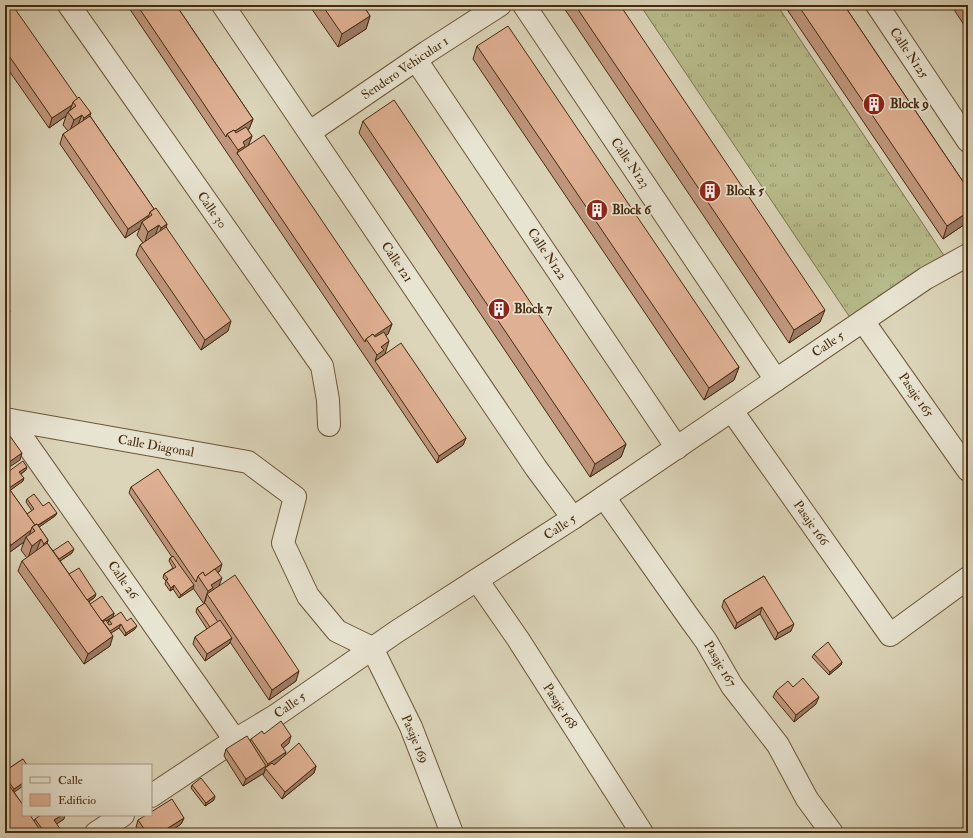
<svg xmlns="http://www.w3.org/2000/svg" width="973" height="838" viewBox="0 0 973 838" font-family="'IM FELL Double Pica',serif">
<style>
.grass{fill:url(#grass-tufts);stroke:#7e724c}
.lines{fill:none;stroke-linecap:round;stroke-linejoin:round}
.minor-casing{stroke:#6c5538;stroke-width:24}
.minor{stroke:#e8e4d2;stroke-width:22}
.wall{fill:#c0977e;stroke:#462a0d}
.shaded-wall{fill:#9c7b67;stroke:#462a0d}
.building{fill:#dfb093;stroke:#462a0d}
.labels{text-anchor:middle;dominant-baseline:central;stroke-width:3.5;stroke-linejoin:round;paint-order:stroke}
.street-label{font-size:13px;fill:#462a0d;stroke:#e8e4d2}
.poi-label{font-size:13px;font-weight:bold;fill:#462a0d;stroke:#e8e4d2;text-anchor:start}
</style>
<defs>
<pattern id="grass-tufts" width="24" height="20" patternUnits="userSpaceOnUse"><rect width="24" height="20" fill="#b7bb8b"/><path d="M3 7l-1-3M5 7V3M7 7l1-3M15 17l-1-3M17 17v-4M19 17l1-3" fill="none" stroke="#979870"/></pattern>
</defs>
<rect width="100%" height="100%" fill="#dcd5ba"/>
<filter id="stains"><feTurbulence type="fractalNoise" baseFrequency=".005" numOctaves="4"/><feColorMatrix values="0 0 0 0 .2 0 0 0 0 .09 0 0 0 0 .02 0 0 0 .5 -.17"/></filter>
<radialGradient id="worn" r=".72"><stop offset=".6" stop-color="#630" stop-opacity="0"/><stop offset="1" stop-color="#630" stop-opacity=".3"/></radialGradient>
<!-- grass -->
<polygon class="grass" points="640,5 777,5 945,257 851,319"/>
<g class="lines">
<!-- minor casing -->
<g class="minor-casing">
<g id="minor">
<polyline points="69,5 322,366 328,400 329,425"/>
<polyline points="223,5 536,468 573,518"/>
<polyline points="524,5 776,380"/>
<polyline points="877,5 968,141"/>
<polyline points="416,60 677,448"/>
<polyline points="310,132 427,52 500,5"/>
<polyline points="863,321 968,470"/>
<polyline points="732,411 890,635 968,578"/>
<polyline points="5,419 248,462 295,497 283,543 308,596 337,631 372,648 411,727 452,833"/>
<polyline points="10,420 235,740"/>
<polyline points="604,497 690,619 706,641 732,686 778,745 807,799 832,833"/>
<polyline points="477,580 518,639 642,833"/>
<polyline points="151,796 235,740 275,716 396,632 573,518 926,278 968,255"/>
<polyline points="96,833 123,815"/>
</g>
</g>
<!-- minor -->
<use href="#minor" class="minor"/>
</g>
<!-- wall -->
<g class="wall">
<polygon points="127,5 176,5 253,119 249,129 248,130 252,136 248,146 392,324 388,334 386,335 385,354 466,438 463,445 437,463"/>
<polygon points="309,5 363,5 370,16 366,29 338,47"/>
<polygon points="562,5 620,5 820,322 789,343"/>
<polygon points="784,5 844,5 968,189 968,222 943,239"/>
<polygon points="951,5 968,5 968,31"/>
<polygon points="5,12 90,116 154,209 167,224 166,227 228,331 201,350 136,255 140,245 143,243 137,235 140,228 125,238 60,144 63,134 68,131 63,125 66,116 49,128 5,65"/>
<polygon points="477,46 739,367 734,380 704,400 473,59"/>
<polygon points="363,121 626,444 621,457 590,477 359,133"/>
<polygon points="26,470 21,474 23,481 10,490 27,514 32,511 26,502 27,499 57,513 55,516 39,527 48,540 47,543 53,551 72,553 60,561 69,574 95,597 89,602 90,604 114,613 113,617 106,621 108,623 109,620 127,621 135,629 125,636 119,628 111,633 110,646 84,664 18,571 22,561 27,558 21,550 24,542 7,554 5,552 5,474"/>
<polygon points="131,487 220,571 218,572 219,586 296,681 269,700 230,642 229,644 205,661 193,644 195,637 207,629 196,612 197,608 204,604 193,588 179,598 173,589 170,591 165,584 166,581 163,578 164,574 173,568 169,561 170,558 172,557 129,493"/>
<polygon points="764,576 791,631 775,640 760,614 735,629 722,607 724,600"/>
<polygon points="814,654 842,662 841,665 829,675 812,657"/>
<polygon points="793,687 816,704 794,722 773,697 776,691"/>
<polygon points="251,739 289,743 283,748 285,756 316,766 314,773 282,799 263,775 265,770 264,773 243,786 224,756 226,749 250,741"/>
<polygon points="23,759 14,792 34,822 35,819 64,819 56,824 63,833 5,833 5,771"/>
<polygon points="192,785 214,800 205,806 191,788"/>
<polygon points="184,818 181,824 168,833 140,833 136,827 138,820"/>
</g>
<!-- shaded-wall -->
<g class="shaded-wall">
<polygon points="370,16 366,29 338,47 342,34"/>
<polygon points="72,105 69,113 68,112 66,116 49,128 52,118"/>
<polygon points="91,113 86,126 79,131 84,118"/>
<polygon points="82,115 77,127 69,133 74,120"/>
<polygon points="253,119 249,129 232,141 228,136"/>
<polygon points="252,136 247,149 238,155 237,153 243,142"/>
<polygon points="968,212 968,222 943,239 947,226"/>
<polygon points="149,215 145,224 142,222 140,228 125,238 128,229"/>
<polygon points="167,224 163,237 157,241 161,228"/>
<polygon points="159,225 154,238 144,245 148,232"/>
<polygon points="825,310 820,322 789,343 794,330"/>
<polygon points="10,311 8,318 5,320 5,315"/>
<polygon points="231,321 228,331 201,350 205,340"/>
<polygon points="392,324 388,334 371,345 367,340"/>
<polygon points="389,341 385,354 375,361 377,355 381,347"/>
<polygon points="739,367 734,380 704,400 709,388"/>
<polygon points="466,438 463,445 437,463 439,456"/>
<polygon points="626,444 621,457 590,477 595,464"/>
<polygon points="22,453 20,460 5,470 5,465"/>
<polygon points="27,467 26,470 18,476 19,472"/>
<polygon points="24,478 23,481 8,492 9,488"/>
<polygon points="57,513 55,516 35,530 33,529"/>
<polygon points="31,530 28,539 26,537 24,542 7,554 11,545"/>
<polygon points="41,539 36,552 28,558 32,546"/>
<polygon points="48,540 44,553 39,556 44,544"/>
<polygon points="74,549 72,553 54,565 56,561"/>
<polygon points="222,564 220,571 202,582 200,579"/>
<polygon points="222,578 217,591 207,594 204,604 208,591 211,585"/>
<polygon points="174,585 173,589 170,591 171,588"/>
<polygon points="194,585 193,589 179,598 181,595"/>
<polygon points="96,594 95,597 82,606 84,602"/>
<polygon points="762,607 760,614 735,629 737,623"/>
<polygon points="114,613 113,617 101,624 99,623"/>
<polygon points="121,624 119,628 105,637 106,633"/>
<polygon points="794,624 791,631 775,640 778,633"/>
<polygon points="137,626 135,629 125,636 126,633"/>
<polygon points="113,636 110,646 84,664 88,654"/>
<polygon points="232,638 229,644 205,661 207,654"/>
<polygon points="842,662 841,665 829,675 830,672"/>
<polygon points="299,671 296,681 269,700 272,690"/>
<polygon points="819,697 816,704 794,722 796,715"/>
<polygon points="291,736 289,743 278,752 281,745"/>
<polygon points="286,752 284,758 267,770 266,769 268,764"/>
<polygon points="266,766 264,773 243,786 246,779"/>
<polygon points="316,766 314,773 282,799 285,792"/>
<polygon points="23,783 23,786 13,793 14,789"/>
<polygon points="215,796 214,800 205,806 206,803"/>
<polygon points="62,815 65,815 64,819 52,827 54,820"/>
<polygon points="184,818 181,824 168,833 160,833"/>
</g>
<!-- building -->
<g class="building">
<polygon points="137,5 176,5 253,119 235,131 234,130 227,134 226,137"/>
<polygon points="322,5 363,5 370,16 342,34"/>
<polygon points="575,5 620,5 825,310 794,330"/>
<polygon points="798,5 844,5 968,189 968,212 947,226"/>
<polygon points="964,5 968,5 968,11"/>
<polygon points="13,6 78,99 73,102 72,105 52,118 5,50 5,12"/>
<polygon points="508,26 739,367 709,388 477,46"/>
<polygon points="79,97 91,113 84,118 82,115 74,120 68,112 76,106 73,102"/>
<polygon points="394,100 626,444 595,464 363,121"/>
<polygon points="90,116 154,209 150,212 149,215 128,229 63,134"/>
<polygon points="246,127 252,136 243,142 245,146 238,150 227,134 234,130 236,133"/>
<polygon points="264,135 392,324 374,336 373,334 366,339 365,342 237,153"/>
<polygon points="156,208 167,224 161,228 159,225 148,232 142,222 152,215 150,212"/>
<polygon points="166,227 231,321 205,340 140,245"/>
<polygon points="5,303 10,311 5,315"/>
<polygon points="384,332 389,341 381,347 384,350 377,355 366,339 373,334 375,337"/>
<polygon points="401,343 466,438 439,456 375,361"/>
<polygon points="5,429 22,453 5,465"/>
<polygon points="23,461 27,467 19,472 24,478 9,488 5,483 5,474"/>
<polygon points="158,469 222,564 205,576 203,572 198,576 196,582 131,487"/>
<polygon points="5,483 35,525 32,527 31,530 11,545 5,537"/>
<polygon points="34,494 43,506 49,502 57,513 38,525 37,524 35,525 27,514 34,509 27,499"/>
<polygon points="37,524 48,540 44,544 41,539 32,546 26,537 35,531 32,527"/>
<polygon points="68,541 74,549 59,559 53,551"/>
<polygon points="47,543 113,636 88,654 22,561"/>
<polygon points="173,556 194,585 181,595 174,585 171,588 166,580 168,579 164,574 176,567 170,558"/>
<polygon points="79,568 96,594 87,600 69,574"/>
<polygon points="215,569 222,578 211,585 213,588 208,591 198,576 203,572 205,576"/>
<polygon points="235,575 299,671 272,690 207,594"/>
<polygon points="764,576 794,624 778,633 762,607 737,623 724,600"/>
<polygon points="102,596 114,613 102,621 90,604"/>
<polygon points="205,603 218,622 210,627 197,608"/>
<polygon points="121,612 127,621 131,618 137,626 126,633 121,624 110,631 103,622 106,620 109,625 112,624 109,620"/>
<polygon points="220,620 232,638 207,654 195,637"/>
<polygon points="828,642 842,662 830,672 814,654"/>
<polygon points="803,678 819,697 796,715 776,691 788,681 793,687"/>
<polygon points="281,721 291,736 281,745 286,752 268,764 251,739 262,731 264,734"/>
<polygon points="247,736 266,766 246,779 226,749"/>
<polygon points="299,743 316,766 285,792 265,768 272,763 274,765"/>
<polygon points="23,759 27,765 23,765 23,783 14,789 5,777 5,771"/>
<polygon points="201,778 215,796 206,803 192,785"/>
<polygon points="5,780 23,805 23,815 30,815 42,833 5,833"/>
<polygon points="172,799 184,818 160,833 147,833 138,820 146,815 151,815 151,812"/>
<polygon points="41,815 62,815 54,820 63,833 45,833 35,819"/>
</g>
<!-- icons -->
<defs>
<g id="building-disc" transform="scale(1.15)"><circle r="9.5" fill="#8f2418" stroke="#e8e4d2"/><path d="M-4-6H4V6H1V3H-1V6H-4ZM-2.5-4.3h1.7v1.8h-1.7ZM.8-4.3h1.7v1.8H.8ZM-2.5-1h1.7V.8h-1.7ZM.8-1h1.7V.8H.8Z" fill="#fff"/></g>
</defs>
<g fill-rule="evenodd">
<use href="#building-disc" x="874" y="104"/>
<use href="#building-disc" x="710" y="191"/>
<use href="#building-disc" x="597" y="210"/>
<use href="#building-disc" x="499" y="309"/>
</g>
<g class="labels">
<!-- street labels -->
<g class="street-label">
<text transform="translate(909 53) rotate(56)">Calle N125</text>
<text transform="translate(405 68) rotate(-34)">Sendero Vehicular 1</text>
<text transform="translate(630 163) rotate(56)">Calle N123</text>
<text transform="translate(212 210) rotate(55)">Calle 30</text>
<text transform="translate(547 254) rotate(56)">Calle N122</text>
<text transform="translate(397 262) rotate(56)">Calle 121</text>
<text transform="translate(828 344) rotate(-34)">Calle 5</text>
<text transform="translate(916 395) rotate(55)">Pasaje 165</text>
<text transform="translate(156 446) rotate(10)">Calle Diagonal</text>
<text transform="translate(811 523) rotate(55)">Pasaje 166</text>
<text transform="translate(560 527) rotate(-33)">Calle 5</text>
<text transform="translate(123 580) rotate(55)">Calle 26</text>
<text transform="translate(720 664) rotate(59)">Pasaje 167</text>
<text transform="translate(290 705) rotate(-35)">Calle 5</text>
<text transform="translate(560 706) rotate(57)">Pasaje 168</text>
<text transform="translate(415 739) rotate(67)">Pasaje 169</text>
</g>
<!-- poi labels -->
<g class="poi-label">
<text x="890" y="104">Block 9</text>
<text x="726" y="191">Block 5</text>
<text x="612" y="210">Block 6</text>
<text x="514" y="309">Block 7</text>
</g>
</g>
<!-- margin -->
<rect width="973" height="838" fill="none" stroke="#dcd5ba" stroke-width="20"/>
<rect x="6" y="6" width="961" height="826" fill="none" stroke="#462a0d" stroke-width="2"/>
<rect x="10" y="10" width="953" height="818" fill="none" stroke="#462a0d"/>
<!-- legend -->
<rect x="22" y="764" width="130" height="52" fill="#e8e4d2" stroke="#a79a83"/>
<rect x="30" y="777" width="20" height="6" fill="#e8e4d2" stroke="#a79a83"/>
<text x="58" y="784" font-size="12" fill="#462a0d">Calle</text>
<rect x="30" y="794" width="20" height="12" fill="#dfb093" stroke="#a79a83"/>
<text x="58" y="804" font-size="12" fill="#462a0d">Edificio</text>
<rect width="100%" height="100%" filter="url(#stains)"/>
<rect width="100%" height="100%" fill="url(#worn)"/>
</svg>
